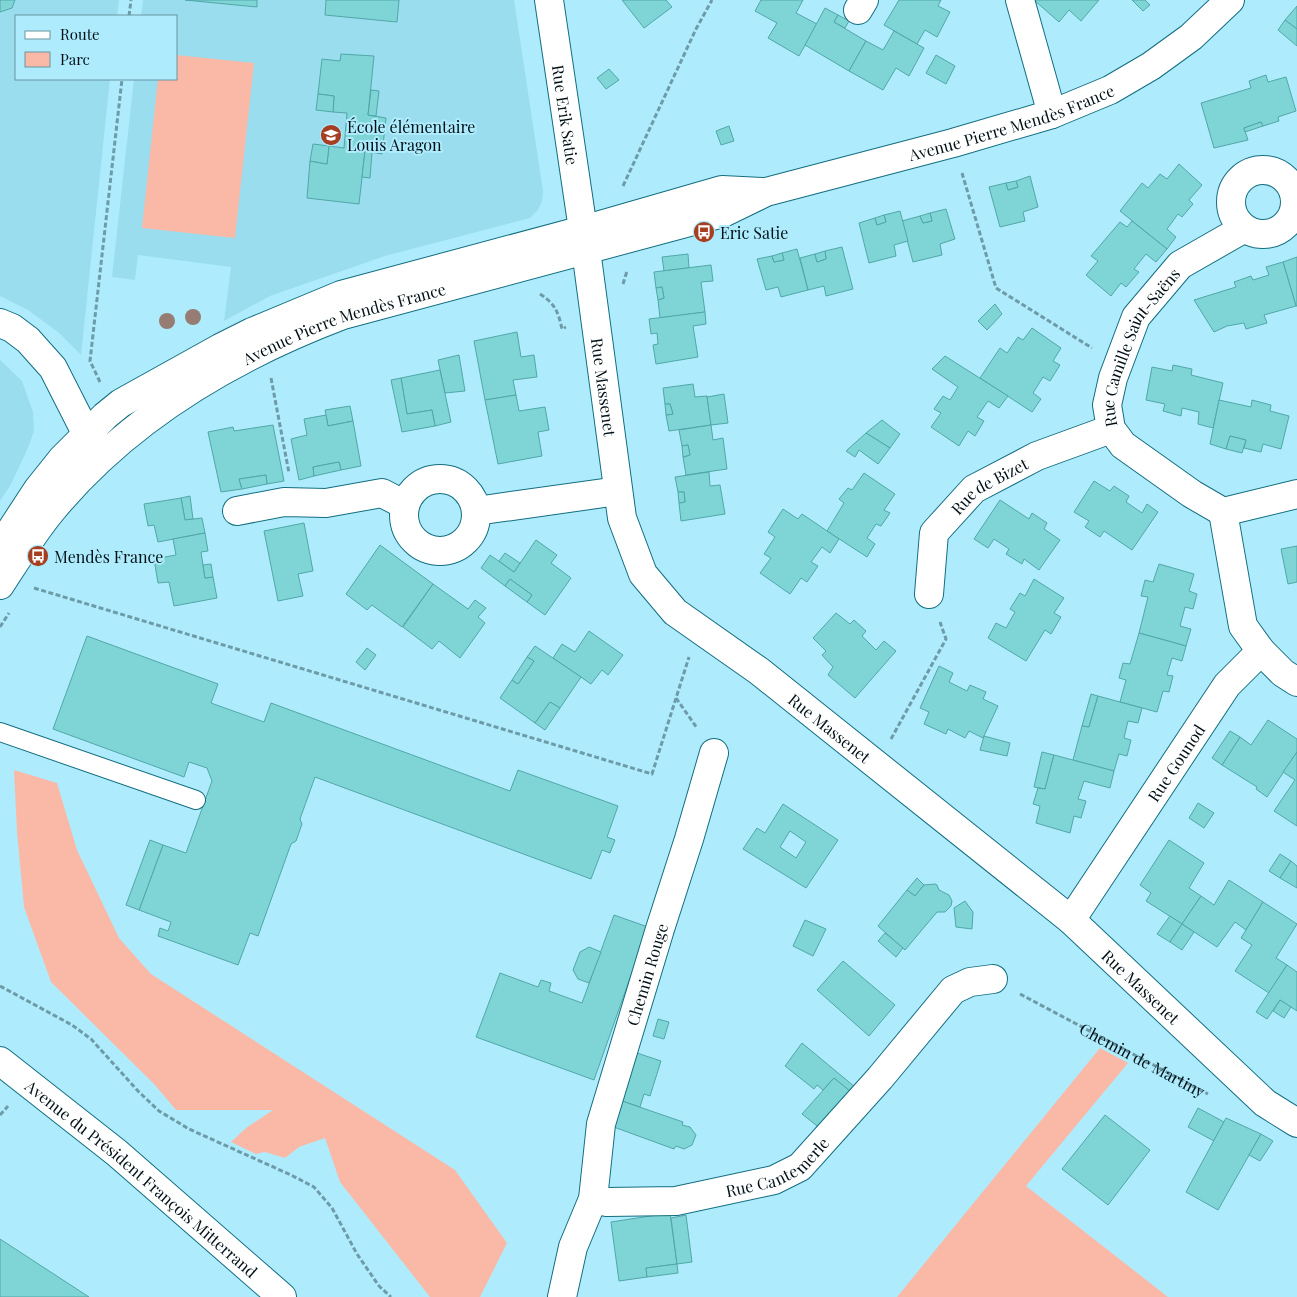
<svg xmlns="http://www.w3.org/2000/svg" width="1297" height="1297" viewBox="0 0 1297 1297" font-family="'Playfair Display',serif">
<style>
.built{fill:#99ddef}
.green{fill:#fab9a7}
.building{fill:#7fd5d5;stroke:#51a7a8;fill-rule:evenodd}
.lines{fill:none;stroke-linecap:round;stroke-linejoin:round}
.service-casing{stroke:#136e80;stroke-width:20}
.minor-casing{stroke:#136e80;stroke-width:30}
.tertiary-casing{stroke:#136e80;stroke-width:30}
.path{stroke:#6e9ba8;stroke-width:3;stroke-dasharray:5 2.5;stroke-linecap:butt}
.service{stroke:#fff;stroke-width:18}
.minor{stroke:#fff;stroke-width:28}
.tertiary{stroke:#fff;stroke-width:28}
.tree{fill:#967c72}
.labels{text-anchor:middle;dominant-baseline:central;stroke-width:4;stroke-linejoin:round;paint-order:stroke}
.street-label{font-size:16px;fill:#001016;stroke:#aeecfd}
.poi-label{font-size:16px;fill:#001016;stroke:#aeecfd;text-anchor:start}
</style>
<rect width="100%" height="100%" fill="#aeecfd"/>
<!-- built -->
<g class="built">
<polygon points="0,0 119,0 117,16 16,16 16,79 110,79 81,355 58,332 28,310 0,296"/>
<polygon points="143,0 514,0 543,191 542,201 538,210 530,218 385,256 270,296 224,321 231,267 138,255 135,280 112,277 134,79 176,79 176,16 141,16"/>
<polygon points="0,360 22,381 33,412 34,431 28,448 11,484 0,501"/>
</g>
<!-- green -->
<g class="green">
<polygon points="176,55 254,63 235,238 142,228 158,79 176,79"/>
<polygon points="14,770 57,783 77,850 119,938 151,974 455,1170 507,1243 480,1297 430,1297 340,1182 325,1138 299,1147 285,1158 265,1152 256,1154 231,1142 246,1128 273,1110 176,1110 154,1084 51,982 24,907 17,832"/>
<polygon points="1100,1048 1128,1063 1026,1186 1168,1297 897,1297"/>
</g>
<!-- building -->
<g class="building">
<polygon points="0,0 15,0 12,8 0,12"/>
<polygon points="185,0 257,0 257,7"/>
<polygon points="326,0 399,0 397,22 325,15"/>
<polygon points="622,0 666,0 672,7 644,28"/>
<polygon points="761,0 803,0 796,13 817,24 799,56 768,38 777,23 755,11"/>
<polygon points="899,0 941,0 938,6 950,12 937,37 925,30 917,44 884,25"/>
<polygon points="1034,0 1099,0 1081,21 1069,10 1059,22"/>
<polygon points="1132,0 1145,0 1150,5 1143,11"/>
<polygon points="1297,6 1297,29 1285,20"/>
<polygon points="825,8 838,15 834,22 866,41 849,71 805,45"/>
<polygon points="838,15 849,21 845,28 834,22"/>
<polygon points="1285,20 1297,29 1297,46 1278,30"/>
<polygon points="894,31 924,48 909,76 896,68 883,90 849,71 866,41 883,50"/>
<polygon points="341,54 374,56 368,115 386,118 382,154 365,151 359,204 307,198 310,161 327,164 329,146 344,148 347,113 333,112 334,96 318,94 322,59 340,61"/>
<polygon points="936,55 955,66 946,84 926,73"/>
<polygon points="609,69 619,80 606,89 597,78"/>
<polygon points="1266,75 1268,82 1286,77 1296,111 1278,117 1279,121 1263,126 1261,122 1244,128 1248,140 1214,148 1201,103 1251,88 1249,81"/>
<polygon points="371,90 379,91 376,116 368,115"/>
<polygon points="318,94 334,96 333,112 316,110"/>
<polygon points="1261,122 1263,126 1245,132 1244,128"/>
<polygon points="729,126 734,141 721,145 716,131"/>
<polygon points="313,144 329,146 327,164 310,161"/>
<polygon points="365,151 372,152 370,178 362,177"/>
<polygon points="1179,164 1202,185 1189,200 1193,204 1182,217 1178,214 1167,229 1176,237 1167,249 1120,211 1142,183 1148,188 1160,174 1167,179"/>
<polygon points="1030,176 1038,207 1023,212 1025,221 1000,227 989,187 1006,183 1008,190 1018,187 1016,181"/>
<polygon points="1016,181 1018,187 1008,190 1006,183"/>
<polygon points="946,209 955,239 940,244 942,255 913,262 902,221 920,216 923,223 932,221 930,213"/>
<polygon points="900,211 908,241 894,245 896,256 869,263 859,223 875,218 877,225 886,222 884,215"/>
<polygon points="930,213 932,221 923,223 920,216"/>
<polygon points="884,215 886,222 877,225 875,218"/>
<polygon points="1132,221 1167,249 1156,262 1146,254 1134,269 1139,272 1126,287 1121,283 1111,296 1086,275 1098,261 1091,256 1120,222 1127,227"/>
<polygon points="842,247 853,289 826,296 824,286 808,290 800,258 815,254 817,262 826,259 825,251"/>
<polygon points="797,249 808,290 781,297 778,287 766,290 757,259 772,256 774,262 784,260 782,253"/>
<polygon points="825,251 826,259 817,262 815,254"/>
<polygon points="782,253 784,260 774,262 772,256"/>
<polygon points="688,254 689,268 664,271 662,257"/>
<polygon points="1297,257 1297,306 1296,306 1283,262"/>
<polygon points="1283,262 1296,306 1264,315 1267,323 1246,329 1244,323 1227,326 1214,332 1194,300 1236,287 1234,282 1251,276 1253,280 1269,275 1266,267"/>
<polygon points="711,265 713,281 701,282 705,312 660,318 658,300 664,298 662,287 656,288 654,272"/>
<polygon points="662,287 664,298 658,300 656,288"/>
<polygon points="995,304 1002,314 987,330 978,321"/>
<polygon points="705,312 706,324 693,326 698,357 656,364 653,345 658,344 657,333 651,334 649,319"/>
<polygon points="1032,328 1061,348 1053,361 1060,365 1050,381 1043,377 1033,393 1041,399 1032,412 980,378 1000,348 1007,353 1018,337 1023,340"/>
<polygon points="517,332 521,357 534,355 537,377 513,380 516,395 485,400 474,341"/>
<polygon points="459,355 465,391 445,393 438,360"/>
<polygon points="945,356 1008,396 999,408 988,401 977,417 984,421 975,436 968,431 959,446 931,427 941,413 934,409 943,396 950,400 958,387 932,369"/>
<polygon points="1173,365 1192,369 1191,375 1223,383 1213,428 1198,424 1199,412 1182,408 1181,416 1163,411 1165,404 1146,400 1152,367 1172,371"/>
<polygon points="440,370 451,422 435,426 432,410 407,414 401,378"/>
<polygon points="401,378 407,414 432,410 435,426 402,432 391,380"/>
<polygon points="693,384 695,397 707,396 711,425 669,431 666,415 673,414 670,404 665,404 663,388"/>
<polygon points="724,394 728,423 711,425 707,397"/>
<polygon points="516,395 519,411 545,407 549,430 538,432 542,456 498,464 485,400"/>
<polygon points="1219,400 1251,407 1252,400 1271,405 1270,411 1289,416 1281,449 1263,444 1261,452 1244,448 1246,440 1230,436 1226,449 1210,444"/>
<polygon points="665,404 670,404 673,414 666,415"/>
<polygon points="350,406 353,421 328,426 325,410"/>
<polygon points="326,415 328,426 353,421 361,466 341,470 339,462 313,467 314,476 299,480 291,439 307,435 304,419"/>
<polygon points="882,420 900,434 890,448 866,433"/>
<polygon points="273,425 284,481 267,484 266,475 239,479 242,489 221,492 208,432 233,427 234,431"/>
<polygon points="711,425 713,440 723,438 727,469 686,475 683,457 690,455 688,445 682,446 679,430"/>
<polygon points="866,433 890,448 878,464 859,450 855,457 846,451"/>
<polygon points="1230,436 1246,440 1242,453 1226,449"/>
<polygon points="688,445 690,455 683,457 682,446"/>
<polygon points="339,462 341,470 314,476 313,467"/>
<polygon points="709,472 710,486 720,485 725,514 681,521 679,503 685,502 684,492 678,492 675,477"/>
<polygon points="864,473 895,494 884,510 890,513 881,526 876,524 867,538 875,544 867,557 827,531 844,503 839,499 848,488 852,490"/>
<polygon points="266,475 267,484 242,489 239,479"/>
<polygon points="1094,481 1110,491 1114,486 1129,496 1126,502 1142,513 1147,504 1158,512 1132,550 1104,531 1100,537 1085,527 1089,521 1074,512"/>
<polygon points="678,492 684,492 685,502 679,503"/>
<polygon points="190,496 193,519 185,520 181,498"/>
<polygon points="181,498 185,520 202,518 205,533 158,542 154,525 148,526 144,504"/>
<polygon points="1000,500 1029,519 1032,513 1047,523 1044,529 1060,540 1039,570 1024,559 1022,564 1006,554 1009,549 994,539 988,548 974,539"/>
<polygon points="783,509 798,519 802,514 839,539 830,553 822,547 811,562 818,566 807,582 801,578 790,594 760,573 771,558 764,554 775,537 768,532"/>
<polygon points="304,523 313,571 298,574 303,596 278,601 264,531"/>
<polygon points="205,533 208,551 201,552 205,578 213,577 217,598 174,606 169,582 158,583 154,559 176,555 173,539"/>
<polygon points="536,540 557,555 551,563 571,578 545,615 527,602 532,595 510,579 505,586 481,568 490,555 514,572"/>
<polygon points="380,545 433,584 402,627 372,605 367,610 346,594"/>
<polygon points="1297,546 1297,582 1288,584 1281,549"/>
<polygon points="505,553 520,563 514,572 499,561"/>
<polygon points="211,564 213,577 205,578 203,565"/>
<polygon points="1159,564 1194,574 1189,591 1197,594 1193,609 1185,607 1180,626 1191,629 1186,646 1139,633 1148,597 1141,596 1145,580 1153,582"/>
<polygon points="510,579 532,595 527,602 505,586"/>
<polygon points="1034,579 1064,598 1054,613 1061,617 1051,634 1045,630 1026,661 988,638 996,623 1006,628 1015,612 1010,609 1020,593 1025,596"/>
<polygon points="433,584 468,609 475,600 486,608 478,617 485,623 460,658 439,641 432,649 403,627"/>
<polygon points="836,613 850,624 854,620 866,631 862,636 876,650 884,641 896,651 855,698 828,675 833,667 822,655 826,651 813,638"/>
<polygon points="589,631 623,655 608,675 602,670 591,684 553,658 562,644 575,652"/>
<polygon points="1139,633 1186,646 1182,661 1172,658 1167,675 1173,676 1169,692 1163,691 1157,712 1120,702 1126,680 1119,678 1123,663 1130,664"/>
<polygon points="87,636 218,684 211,703 264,722 271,703 510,791 518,770 618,806 607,837 615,840 610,853 602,850 591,879 315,777 300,819 302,824 296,841 291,844 258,936 250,933 238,965 158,936 160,928 168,931 171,922 139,910 163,845 186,853 212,781 207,768 189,762 184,777 53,729"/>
<polygon points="535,646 581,677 560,708 550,702 535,723 500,698 512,680 518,684 534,661 527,657"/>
<polygon points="367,648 376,655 365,670 356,662"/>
<polygon points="527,657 534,661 518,684 512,680"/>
<polygon points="939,666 953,673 949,682 967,691 970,685 986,692 983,699 998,706 983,738 969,731 965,738 948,729 946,734 924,724 929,712 920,708"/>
<polygon points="1091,694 1098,696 1089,727 1082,726"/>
<polygon points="1098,696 1142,708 1138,723 1128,721 1124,738 1131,740 1127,756 1119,754 1114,771 1073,760 1082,726 1089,727"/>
<polygon points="550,702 560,708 545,730 535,723"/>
<polygon points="1268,720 1297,739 1297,752 1267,797 1256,789 1257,787 1222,765 1240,737 1251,745"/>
<polygon points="1230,731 1240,737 1222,765 1212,758"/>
<polygon points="984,736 1010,743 1007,756 980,750"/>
<polygon points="1042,752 1054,755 1045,789 1034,787"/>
<polygon points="1297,752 1297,826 1274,811 1295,780 1283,772"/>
<polygon points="1054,755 1114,771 1110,788 1084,781 1078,799 1086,801 1081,818 1074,816 1070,833 1036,823 1040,806 1033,804 1038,788 1045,789"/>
<polygon points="1198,803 1214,813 1204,828 1189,818"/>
<path d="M783,804L838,840L806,888L743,849L757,828L765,833ZM790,831L806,842L796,858L780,847Z"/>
<polygon points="150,840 163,845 139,910 126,905"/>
<polygon points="1169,840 1204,863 1189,888 1201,896 1182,924 1146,901 1151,893 1140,885"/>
<polygon points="1280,854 1291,861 1280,878 1269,871"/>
<polygon points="1291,861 1297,866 1297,888 1280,878"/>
<polygon points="917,878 924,885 915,896 907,890"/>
<polygon points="1229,880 1263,902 1246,930 1235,922 1217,947 1182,924 1201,896 1214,905"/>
<polygon points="935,884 937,885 939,890 949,895 952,901 951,906 945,912 937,912 905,950 878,926 907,890 915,896 924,885"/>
<polygon points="965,901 973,912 972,929 956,927 954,908"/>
<polygon points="1263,902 1297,924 1276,958 1287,965 1269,993 1235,971 1252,945 1241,938"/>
<polygon points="614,915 648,927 594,1080 476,1037 500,973 538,987 541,980 551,983 549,991 582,1003"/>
<polygon points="1170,916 1182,924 1170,942 1157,934"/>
<polygon points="805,920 826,929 813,956 793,946"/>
<polygon points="1182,924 1194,932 1182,950 1170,942"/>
<polygon points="885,933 903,948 896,957 878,941"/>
<polygon points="589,947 601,952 589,983 578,979 573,970 580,952"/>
<polygon points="843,961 895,1005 869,1036 817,990"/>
<polygon points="1287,965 1297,972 1297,1011 1280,1000 1267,1019 1256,1012"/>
<polygon points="1280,1000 1291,1007 1284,1018 1273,1011"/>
<polygon points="658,1019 669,1022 664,1039 653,1036"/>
<polygon points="802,1043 855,1087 851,1092 834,1078 823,1090 817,1085 814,1089 785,1066"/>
<polygon points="634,1052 661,1061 650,1096 644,1094 640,1107 619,1100"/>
<polygon points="834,1078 851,1092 821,1129 802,1114"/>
<polygon points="619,1100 683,1122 682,1125 690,1127 696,1135 692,1145 684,1149 676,1146 674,1149 611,1126"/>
<polygon points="1198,1108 1224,1122 1214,1141 1188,1127"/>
<polygon points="1105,1115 1150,1150 1108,1205 1062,1169"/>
<polygon points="1226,1118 1261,1134 1218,1210 1186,1192"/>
<polygon points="1261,1134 1273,1141 1260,1161 1249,1155"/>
<polygon points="670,1213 677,1264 646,1268 647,1277 619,1281 611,1222"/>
<polygon points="686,1215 692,1262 677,1264 671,1218"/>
<polygon points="0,1239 89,1297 0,1297"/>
<polygon points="677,1264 678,1273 647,1277 646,1268"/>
</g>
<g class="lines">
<!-- service casing -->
<g class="service-casing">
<polyline id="service" points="0,732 196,800"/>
</g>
<!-- minor casing -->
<g class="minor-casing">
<g id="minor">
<path id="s2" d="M549,0L586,250L622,518L643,574L675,612L759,671L1071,920L1265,1103L1297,1123"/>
<polyline points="1020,0 1052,114"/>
<polyline points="858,10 864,0"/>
<circle cx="1263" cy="202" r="32"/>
<polyline points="0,323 12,328 28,340 53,368 83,427 104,451"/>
<circle cx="440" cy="515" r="36"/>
<polyline points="237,511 284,502 326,503 382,493 405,505"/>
<polyline points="476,511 618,491"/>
<path id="s3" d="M1223,512L1192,494L1123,445L1111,429L1107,405L1113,378L1136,317L1180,265L1243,229"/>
<polyline points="1223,512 1243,626 1261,651"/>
<polyline points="1223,512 1297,494"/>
<path id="s4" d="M929,594L934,533L974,489L1037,456L1111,429"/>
<path id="s5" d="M1071,920L1227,685L1261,651L1283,673L1297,682"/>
<path id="s6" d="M593,1199L607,1202L676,1201L774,1180L800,1167L880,1078L953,990L970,982L993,979"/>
<path id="s7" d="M562,1297L573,1247L593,1199L601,1124L660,929L689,839L714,753"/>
</g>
</g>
<!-- tertiary casing -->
<g class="tertiary-casing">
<g id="tertiary">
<polyline points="0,547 38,489 62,459 105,416 121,403 220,348 252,332 341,295 583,230 722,190 762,192"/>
<path id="s8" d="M0,585C17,559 33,533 52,510C128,418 232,357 343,315L723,213L766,192L953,143L1052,114L1110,90L1151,66L1191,37L1230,0"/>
<path id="s9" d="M0,1061L117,1153L282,1297"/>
</g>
</g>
<!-- path -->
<g class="path">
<polyline points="129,16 131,0"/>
<polyline points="962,173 996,288 1092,348"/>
<polyline points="623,186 696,29 712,0"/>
<polyline points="623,284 627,271"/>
<path d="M540,294C555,304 558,311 562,329L566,327"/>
<polyline points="271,378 289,473"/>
<polyline points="100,382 90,361 122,79"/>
<polyline points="34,588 652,774 689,657"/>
<polyline points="0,627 9,613"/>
<polyline points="676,698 697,728"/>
<polyline points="891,739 946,639 940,622"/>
<polyline points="0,986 72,1025 91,1039 138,1091 159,1111 189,1129 291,1175 314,1187 332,1208 357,1254 379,1286 391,1297"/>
<path id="s1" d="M1020,994L1208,1094"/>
<polyline points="0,1115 8,1106"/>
</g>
<!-- service -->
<use href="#service" class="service"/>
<!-- minor -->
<use href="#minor" class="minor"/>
<!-- tertiary -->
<use href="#tertiary" class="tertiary"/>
</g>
<!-- trees -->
<g class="tree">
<circle cx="193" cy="317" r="8"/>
<circle cx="167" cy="321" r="8"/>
</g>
<!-- icons -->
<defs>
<g id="school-disc" transform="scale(1.125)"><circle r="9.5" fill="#a63e22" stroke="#aeecfd"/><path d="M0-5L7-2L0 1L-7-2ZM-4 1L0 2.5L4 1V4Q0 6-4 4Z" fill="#fff"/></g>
<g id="bus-disc" transform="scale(1.125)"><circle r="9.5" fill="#a63e22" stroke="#aeecfd"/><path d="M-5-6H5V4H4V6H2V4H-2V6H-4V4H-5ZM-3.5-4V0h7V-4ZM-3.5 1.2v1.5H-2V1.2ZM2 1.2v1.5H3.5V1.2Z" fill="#fff"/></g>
</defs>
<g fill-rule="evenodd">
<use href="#school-disc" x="331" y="135"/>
<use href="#bus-disc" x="704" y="232"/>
<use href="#bus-disc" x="38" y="556"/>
</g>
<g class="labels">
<!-- street labels -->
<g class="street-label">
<text stroke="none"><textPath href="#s2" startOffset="116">Rue Erik Satie</textPath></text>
<text stroke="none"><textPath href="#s8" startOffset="1142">Avenue Pierre Mendès France</textPath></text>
<text stroke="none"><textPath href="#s8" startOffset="444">Avenue Pierre Mendès France</textPath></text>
<text stroke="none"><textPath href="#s3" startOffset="231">Rue Camille Saint-Saëns</textPath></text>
<text stroke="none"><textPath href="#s2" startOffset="391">Rue Massenet</textPath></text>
<text stroke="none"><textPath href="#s4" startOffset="135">Rue de Bizet</textPath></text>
<text stroke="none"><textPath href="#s2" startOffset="826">Rue Massenet</textPath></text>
<text stroke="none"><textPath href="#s5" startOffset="189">Rue Gounod</textPath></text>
<text stroke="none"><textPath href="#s7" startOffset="335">Chemin Rouge</textPath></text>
<text stroke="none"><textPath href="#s2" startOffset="1231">Rue Massenet</textPath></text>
<text stroke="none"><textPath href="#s1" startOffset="139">Chemin de Martiny</textPath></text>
<text stroke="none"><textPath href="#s6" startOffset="192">Rue Cantemerle</textPath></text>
<text stroke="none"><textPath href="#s9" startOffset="184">Avenue du Président François Mitterrand</textPath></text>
</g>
<!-- poi labels -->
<g class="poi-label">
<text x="347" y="126">École élémentaire<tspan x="347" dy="18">Louis Aragon</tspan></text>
<text x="720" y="232">Eric Satie</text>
<text x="54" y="556">Mendès France</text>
</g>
</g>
<!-- legend -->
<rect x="15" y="15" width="162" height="65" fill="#aeecfd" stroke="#6894a1"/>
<rect x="25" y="31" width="25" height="8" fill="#ffffff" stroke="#6894a1"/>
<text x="60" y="40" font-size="15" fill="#001016">Route</text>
<rect x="25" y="52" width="25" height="15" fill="#fab9a7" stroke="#6894a1"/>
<text x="60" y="65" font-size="15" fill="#001016">Parc</text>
</svg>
